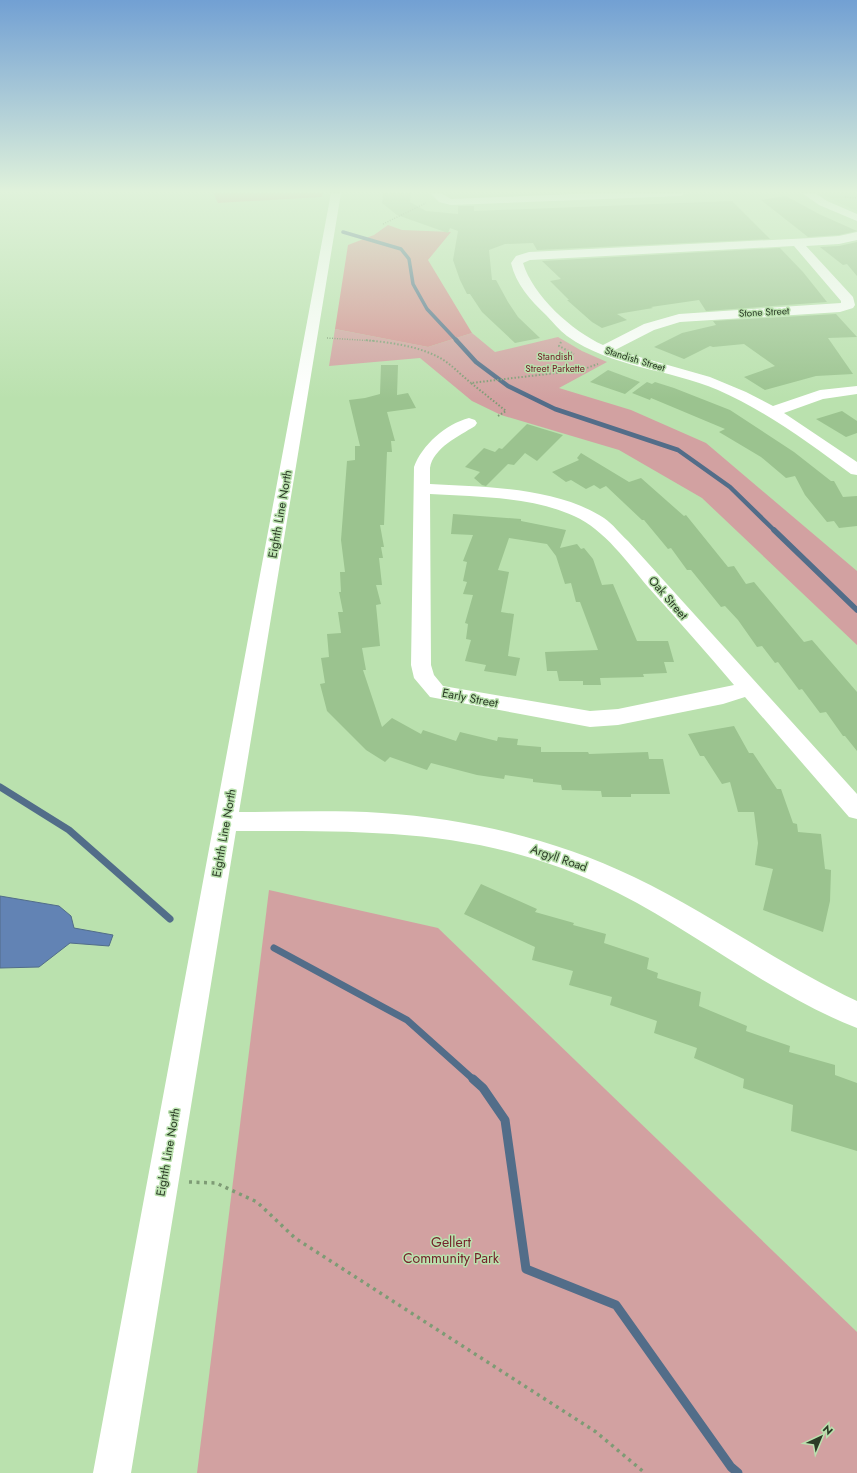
<svg xmlns="http://www.w3.org/2000/svg" width="857" height="1473" viewBox="0 0 857 1473" font-family="Jost,sans-serif">
<style>
.built{fill:#acd89e}
.green{fill:#d2a1a1}
.forest{fill:#d48f90}
.water{fill:#6283b4;stroke:#526d89}
.lines{fill:none;stroke-linecap:round;stroke-linejoin:round}
.stream-far4{stroke:#526d89;stroke-width:3.5}
.stream-far3{stroke:#526d89;stroke-width:4.5}
.stream-far2{stroke:#526d89;stroke-width:5.5}
.stream-far1{stroke:#526d89;stroke-width:7}
.stream{stroke:#526d89;stroke-width:9}
.building{fill:#9bc38f}
.path-far2{stroke:#7e9b75;stroke-width:1.5;stroke-dasharray:1 1.5;stroke-linecap:butt}
.path-far1{stroke:#7e9b75;stroke-width:2;stroke-dasharray:1.5 2;stroke-linecap:butt}
.path{stroke:#7e9b75;stroke-width:3.5;stroke-dasharray:3 4.5;stroke-linecap:butt}
.minor{fill:#fff;fill-rule:evenodd}
.labels{text-anchor:middle;dominant-baseline:central;stroke-width:3;stroke-linejoin:round;paint-order:stroke}
.far-street-label{font-size:10px;fill:#2b3b26;stroke:#bae1ae}
.far-park-label{font-size:10px;fill:#74222b;stroke:#bae1ae}
.street-label{font-size:12px;fill:#2b3b26;stroke:#bae1ae}
.near-park-label{font-size:14px;fill:#74222b;stroke:#bae1ae}
</style>
<rect width="100%" height="100%" fill="#bae1ae"/>
<!-- built -->
<polygon class="built" points="821,193 857,193 857,211 839,203"/>
<!-- green -->
<g class="green">
<polygon points="335,329 428,347 472,333 495,352 558,337 582,351 607,362 559,388 631,410 706,443 857,571 857,645 702,498 619,450 501,415 472,401 420,358 329,366"/>
<polygon points="269,890 438,928 857,1332 857,1473 197,1473"/>
</g>
<!-- forest -->
<g class="forest">
<polygon points="213,193 323,193 322,197 218,203"/>
<polygon points="388,225 402,230 451,232 428,260 472,333 428,347 335,329 348,245 374,235"/>
</g>
<!-- water -->
<polygon class="water" points="0,896 59,906 71,916 74,928 113,935 109,946 70,943 39,967 0,968"/>
<g class="lines">
<!-- stream-far4 -->
<polyline class="stream-far4" points="343,232 401,249 409,259 413,284 427,309 457,341"/>
<!-- stream-far3 -->
<polyline class="stream-far3" points="456,340 476,362 508,386 555,409 678,450 730,487 775,531"/>
<!-- stream-far2 -->
<polyline class="stream-far2" points="774,530 857,610"/>
<!-- stream-far1 -->
<g class="stream-far1">
<polyline points="0,787 69,830 170,919"/>
<polyline points="274,948 407,1020 474,1080"/>
</g>
<!-- stream -->
<polyline class="stream" points="473,1079 483,1088 505,1120 526,1269 616,1305 731,1467 738,1473"/>
</g>
<!-- building -->
<g class="building">
<polygon points="383,193 411,193 410,202 426,211 458,214 458,206 474,206 474,211 732,201 770,239 537,250 533,243 505,244 489,250 492,280 496,280 508,302 518,317 540,338 515,343 482,312 470,294 467,294 460,280 453,260 458,231 450,228 448,233 397,215 382,203"/>
<polygon points="786,196 819,214 857,231 839,235 808,237 761,200"/>
<polygon points="857,242 857,276 847,264 843,265 820,247 839,246"/>
<polygon points="780,248 803,272 827,302 706,311 699,300 651,307 653,308 617,314 627,320 602,328 592,322 567,300 569,300 550,281 561,279 542,261"/>
<polygon points="836,314 857,337 828,338 853,374 816,376 765,390 744,377 775,366 744,344 713,347 710,346 684,359 654,347 682,333 716,325 713,321"/>
<polygon points="381,365 398,365 397,395 408,393 416,408 387,412 395,441 391,441 392,452 387,452 384,525 380,525 384,547 381,547 383,558 379,558 382,585 376,585 381,604 376,605 380,646 362,648 366,670 363,670 382,727 392,718 421,734 423,730 456,741 460,732 497,741 498,737 518,739 517,745 541,747 541,752 588,752 589,754 648,752 649,759 663,759 670,794 631,794 631,797 602,797 601,791 562,790 561,785 533,782 533,779 505,775 504,779 477,775 431,763 427,770 390,757 385,762 366,750 327,711 320,684 325,683 321,658 329,657 327,634 341,633 338,612 343,612 339,592 341,592 340,572 345,572 341,540 347,461 355,460 355,446 360,446 349,400 365,398 380,394"/>
<polygon points="608,370 640,382 625,394 590,382"/>
<polygon points="647,382 652,384 655,382 674,388 730,410 794,452 831,481 834,481 843,497 857,496 857,526 839,528 834,521 827,522 805,495 795,476 786,478 761,457 719,432 725,429 651,398 650,400 632,393"/>
<polygon points="842,411 857,421 857,433 846,437 816,419"/>
<polygon points="527,424 563,435 537,461 525,453 514,465 508,464 486,486 482,485 474,478 480,472 465,467 484,448 495,452 499,448 502,449"/>
<polygon points="581,453 629,482 641,478 684,516 686,515 728,567 734,566 746,584 754,582 804,642 812,640 857,692 857,751 845,736 843,736 826,712 820,713 802,689 799,690 778,662 775,663 762,646 757,647 738,620 725,606 721,607 691,570 687,570 671,548 668,549 644,520 642,520 606,486 600,489 594,485 586,489 571,480 566,482 552,472 579,460 577,458"/>
<polygon points="453,514 521,519 521,521 566,530 560,548 577,544 581,549 584,548 593,559 602,585 613,584 637,641 668,641 674,662 664,662 667,673 643,674 644,677 600,678 601,685 583,685 583,681 559,681 557,671 547,671 545,652 598,650 580,602 576,602 571,583 565,584 556,556 547,544 509,538 498,570 509,572 501,612 514,614 508,656 520,658 516,676 484,671 486,665 465,661 471,640 466,639 468,624 465,623 473,595 463,594 467,582 463,581 467,562 463,561 473,535 451,534"/>
<polygon points="734,726 749,753 753,753 777,789 781,789 793,823 797,824 798,832 821,834 825,869 831,870 830,901 823,932 763,910 773,869 755,865 758,843 754,812 738,812 730,782 722,784 704,756 700,756 688,734"/>
<polygon points="481,884 537,909 535,912 574,923 573,925 606,934 604,943 649,958 647,969 658,973 657,978 701,992 699,1006 747,1026 746,1031 790,1046 789,1052 835,1065 835,1075 857,1083 857,1151 791,1131 793,1105 743,1088 744,1079 694,1058 697,1048 654,1033 657,1021 610,1005 612,997 569,985 573,971 532,960 535,947 464,914"/>
</g>
<g class="lines">
<!-- path-far2 -->
<g class="path-far2">
<polyline points="845,197 857,198"/>
<polyline points="383,224 426,203"/>
<polyline points="327,338 375,341"/>
</g>
<!-- path-far1 -->
<g class="path-far1">
<path d="M366,340C392,343 422,346 445,361C454,367 462,376 471,383"/>
<polyline points="561,342 559,346 574,354"/>
<polyline points="498,416 506,411 471,383 581,370 598,364"/>
</g>
<!-- path -->
<polyline class="path" points="189,1182 216,1183 257,1202 295,1238 596,1432 645,1473"/>
<!-- minor -->
<g class="minor">
<path d="M331,193H341L239,812C287,812 334,810 382,813C470,819 555,839 634,877C711,914 780,965 857,1001V1028C772,995 699,934 618,893C493,828 373,831 236,831L131,1473H93Z"/>
<polygon points="430,193 441,193 451,199 598,193 686,193 681,196 451,205 439,202"/>
<polygon points="802,193 815,193 827,201 857,214 857,221 819,205"/>
<path d="M857,232V240L839,244L806,246L853,297L855,305L853,308L840,312L680,322L654,330L615,350L710,377L746,392L773,406L820,390L857,386V394L823,399L784,413L857,462V475L851,474C809,443 766,411 718,390C669,369 612,368 567,336C559,330 553,322 546,315C530,300 516,284 511,263L516,256L529,252L811,238L839,236ZM794,246L841,301V303L679,314L644,324L603,345C572,331 533,296 523,263L530,260Z"/>
<path d="M469,418L475,420L477,423L475,426C459,436 433,448 430,468C430,473 430,478 430,484C485,487 556,487 604,518C613,524 620,534 628,541L857,794V819L849,817L745,697L723,704L618,725L590,727L430,697L414,678L411,665L414,467C422,445 446,424 469,418ZM430,494C477,497 530,496 574,516C605,530 627,562 648,587C677,619 706,652 734,685L618,709L590,711L443,686L434,675L431,665Z"/>
</g>
</g>
<!-- sky -->
<linearGradient id="sky" x2="0" y2="1"><stop stop-color="#72a0d3"/><stop offset="0.48" stop-color="#e0f2db"/><stop offset="1" stop-color="#e0f2db" stop-opacity="0"/></linearGradient>
<rect width="857" height="399" fill="url(#sky)"/>
<g class="labels">
<!-- far-street labels -->
<g class="far-street-label">
<text transform="translate(764 312) rotate(-3)">Stone Street</text>
<text transform="translate(635 359) rotate(17)">Standish Street</text>
</g>
<!-- far-park labels -->
<g class="far-park-label">
<text x="555" y="356">Standish<tspan x="555" dy="12">Street Parkette</tspan></text>
</g>
<!-- street labels -->
<g class="street-label">
<text transform="translate(280 514) rotate(-80)">Eighth Line North</text>
<text transform="translate(668 598) rotate(49)">Oak Street</text>
<text transform="translate(470 698) rotate(11)">Early Street</text>
<text transform="translate(224 833) rotate(-80)">Eighth Line North</text>
<text transform="translate(559 858) rotate(19)">Argyll Road</text>
<text transform="translate(168 1152) rotate(-80)">Eighth Line North</text>
</g>
<!-- near-park labels -->
<g class="near-park-label">
<text x="451" y="1242">Gellert<tspan x="451" dy="16">Community Park</tspan></text>
</g>
</g>
<!-- north arrow -->
<g transform="translate(821 1437) rotate(44)" stroke="#bae1ae" stroke-width="3" paint-order="stroke">
<path d="M0-3L7 15L0 10L-7 15Z" fill="#2b3b26"/>
<text y="-6" font-size="11" font-weight="bold" text-anchor="middle" fill="#2b3b26">N</text>
</g>
</svg>
